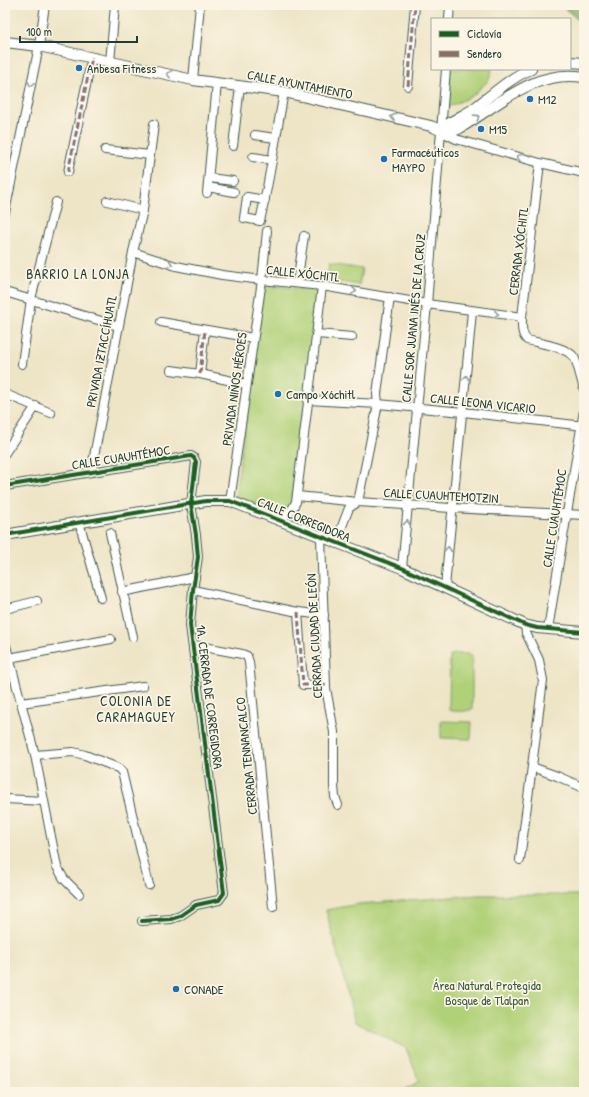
<svg xmlns="http://www.w3.org/2000/svg" width="589" height="1097" viewBox="0 0 589 1097" font-family="'Patrick Hand',sans-serif">
<style>
.green{fill:#b1d179;stroke:#688756}
.forest{fill:#8cb369;stroke:#56784e}
.lines{fill:none;stroke-linecap:round;stroke-linejoin:round}
.minor-casing{stroke:#3e564a;stroke-width:10}
.tertiary-casing{stroke:#3e564a;stroke-width:12}
.minor{stroke:#fff;stroke-width:8}
.tertiary{stroke:#fff;stroke-width:10}
.quiet{stroke:#8d6e63;stroke-width:3;stroke-dasharray:6 3;stroke-linecap:butt}
.cycleway-casing{stroke:#fcf5e5;stroke-width:6}
.cycleway{stroke:#1b5e20;stroke-width:4}
.oneway{stroke:#8f9e9a}
.poi-dot{fill:#1f6fb2;stroke:#fcf5e5;stroke-width:1.5}
.labels{text-anchor:middle;dominant-baseline:central;stroke-width:3.5;stroke-linejoin:round;paint-order:stroke}
.poi-label{font-size:13px;fill:#1f3d34;stroke:#fcf5e5;text-anchor:start}
.street-label{font-size:13px;fill:#1f3d34;stroke:#fcf5e5}
.park-label{font-size:13px;fill:#3c5b42;stroke:#fcf5e5}
.neighbourhood-label{font-size:14px;letter-spacing:1px;fill:#1f3d34;stroke:#fcf5e5}
</style>
<rect width="100%" height="100%" fill="#fcf5e5"/>
<filter id="ink" filterUnits="userSpaceOnUse"><feTurbulence type="fractalNoise" baseFrequency=".025" numOctaves="2"/><feDisplacementMap in="SourceGraphic" scale="8" xChannelSelector="R" yChannelSelector="G"/><feConvolveMatrix kernelMatrix="1 2 1 2 8 2 1 2 1" color-interpolation-filters="sRGB"/></filter>
<filter id="wash" filterUnits="userSpaceOnUse"><feTurbulence type="fractalNoise" baseFrequency=".012" numOctaves="4" result="noise"/><feDisplacementMap in="SourceGraphic" scale="16" xChannelSelector="R" yChannelSelector="G"/><feGaussianBlur stdDeviation="0.9" result="paint"/><feColorMatrix in="noise" values="0 0 0 0 0 0 0 0 0 0 0 0 0 0 0 0 0 1.4 0 .05"/><feComposite in="paint" operator="in"/></filter>
<g filter="url(#wash)">
<rect width="100%" height="100%" fill="#eee5c7"/>
<!-- green -->
<g class="green">
<polygon points="451,69 492,69 489,80 472,96 448,107"/>
<polygon points="329,264 362,269 359,285 327,280"/>
<polygon points="264,285 320,291 291,504 286,510 281,512 235,497"/>
<path d="M455,654H467L472,656V709C466,712 455,712 449,710L450,656Z"/>
<polygon points="441,721 472,722 471,739 441,738"/>
<polygon points="478,895 584,895 584,1092 401,1092 419,1081 406,1048 355,1022 326,910 359,904"/>
</g>
<!-- forest -->
<polygon class="forest" points="561,5 584,5 584,25 563,7"/>
</g>
<g filter="url(#ink)">
<g class="lines">
<!-- minor casing -->
<g class="minor-casing">
<g id="minor">
<polyline points="449,19 450,5"/>
<polyline points="110,62 115,5"/>
<polyline points="193,80 200,5"/>
<polyline points="408,86 415,5"/>
<polyline points="442,132 456,139 540,163 584,173"/>
<polyline points="255,135 275,138"/>
<polyline points="233,146 240,86"/>
<polyline points="105,150 150,155"/>
<polyline points="253,157 272,160"/>
<path d="M540,163L522,317C522,326 521,334 527,340C539,343 567,347 574,357C577,362 582,382 584,390"/>
<polyline points="68,172 92,57"/>
<polyline points="209,178 233,181"/>
<polyline points="208,187 234,192"/>
<polyline points="207,193 217,83"/>
<path d="M265,200L247,197L244,218L260,221C270,178 276,135 284,92"/>
<polyline points="107,201 143,210"/>
<polyline points="5,212 39,46 45,5"/>
<polyline points="133,252 176,266 222,275 262,280 322,286 427,304 522,317"/>
<polyline points="297,283 304,236"/>
<polyline points="5,292 118,326"/>
<polyline points="161,322 253,338"/>
<polyline points="317,334 352,337"/>
<polyline points="22,364 31,299 56,202"/>
<polyline points="171,370 200,374 246,384"/>
<polyline points="200,374 205,330"/>
<polyline points="5,394 51,413"/>
<polyline points="308,400 378,404 463,412 584,426"/>
<polyline points="5,453 36,406"/>
<polyline points="91,472 133,252 143,210 154,124"/>
<polyline points="5,486 191,456 194,458 196,462 191,504 196,535 198,557 193,590 190,625 224,893 219,900 196,905 180,916 171,919 142,921"/>
<polyline points="297,496 358,502 451,508 584,515"/>
<polyline points="230,501 262,280 267,231"/>
<polyline points="278,519 291,511 296,502 322,286"/>
<polyline points="79,522 101,598"/>
<polyline points="110,533 133,637"/>
<polyline points="321,537 326,688 334,732 334,786 335,797 338,805"/>
<polyline points="336,542 349,508 358,502 378,404 377,394 390,297"/>
<polyline points="402,568 427,304 446,69"/>
<path d="M445,588C453,495 464,403 472,311"/>
<polyline points="193,590 298,612 324,615"/>
<polyline points="122,592 195,577"/>
<polyline points="5,609 37,601"/>
<polyline points="298,612 303,685 326,685"/>
<polyline points="548,629 584,410"/>
<polyline points="5,642 35,755 57,867 64,879 79,894"/>
<polyline points="194,645 242,654 247,656 249,662 273,907"/>
<polyline points="9,658 111,639"/>
<polyline points="21,703 143,686"/>
<polyline points="35,755 73,752 85,755 118,768 122,772 149,885"/>
<polyline points="532,767 557,776 584,788"/>
<polyline points="5,799 44,801"/>
<polyline points="520,860 543,680 539,660 526,633 525,625"/>
</g>
</g>
<!-- tertiary casing -->
<g class="tertiary-casing">
<g id="tertiary">
<path d="M5,42L39,46L193,80L284,92L431,126C441,131 449,134 460,128C500,104 534,69 584,77"/>
<polyline points="570,62 584,63"/>
<path d="M442,131C449,121 461,117 472,110C491,96 509,78 531,69"/>
<polyline points="5,535 206,501 230,501 402,568 525,625 537,628 584,632"/>
</g>
</g>
<!-- minor -->
<use href="#minor" class="minor"/>
<!-- tertiary -->
<use href="#tertiary" class="tertiary"/>
<!-- quiet -->
<g class="quiet">
<polyline points="408,86 415,5"/>
<polyline points="68,172 92,57"/>
<polyline points="200,374 205,330"/>
<polyline points="298,612 303,685 326,685"/>
</g>
<!-- cycleway casing -->
<g class="cycleway-casing">
<g id="cycleway">
<polyline points="5,486 191,456 194,458 196,462 191,504 196,535 198,557 193,590 190,625 224,893 219,900 196,905 180,916 171,919 142,921"/>
<polyline points="5,535 206,501 230,501 402,568 525,625 537,628 584,632"/>
</g>
</g>
<!-- cycleway -->
<use href="#cycleway" class="cycleway"/>
</g>
<!-- one-way arrows -->
<defs><path id="oneway-chevron" d="M-2-3.5L2.5 0L-2 3.5" fill="none" stroke-width="1.6" stroke-linecap="round" stroke-linejoin="round"/></defs>
<g class="oneway">
<use href="#oneway-chevron" transform="translate(169 74) rotate(-167)"/>
<use href="#oneway-chevron" transform="translate(31 84) rotate(102)"/>
<use href="#oneway-chevron" transform="translate(393 117) rotate(-167)"/>
<use href="#oneway-chevron" transform="translate(477 117) rotate(-33)"/>
<use href="#oneway-chevron" transform="translate(519 157) rotate(-164)"/>
<use href="#oneway-chevron" transform="translate(170 264) rotate(18)"/>
<use href="#oneway-chevron" transform="translate(354 291) rotate(9)"/>
<use href="#oneway-chevron" transform="translate(496 314) rotate(8)"/>
<use href="#oneway-chevron" transform="translate(466 378) rotate(-85)"/>
<use href="#oneway-chevron" transform="translate(407 523) rotate(-84)"/>
<use href="#oneway-chevron" transform="translate(448 549) rotate(-85)"/>
</g>
</g>
<!-- markers -->
<g class="poi-dot">
<circle cx="79" cy="68" r="4"/>
<circle cx="530" cy="99" r="4"/>
<circle cx="481" cy="129" r="4"/>
<circle cx="384" cy="159" r="4"/>
<circle cx="278" cy="394" r="4"/>
<circle cx="176" cy="989" r="4"/>
</g>
<g class="labels">
<!-- poi labels -->
<g class="poi-label">
<text x="87" y="68">Anbesa Fitness</text>
<text x="538" y="99">M12</text>
<text x="489" y="129">M15</text>
<text x="392" y="152">Farmacéuticos<tspan x="392" dy="15">MAYPO</tspan></text>
<text x="286" y="394">Campo Xóchitl</text>
<text x="184" y="989">CONADE</text>
</g>
<!-- street labels -->
<g class="street-label">
<text transform="translate(300 84) rotate(11)">CALLE AYUNTAMIENTO</text>
<text transform="translate(518 251) rotate(-83)">CERRADA XÓCHITL</text>
<text transform="translate(303 273) rotate(6)">CALLE XÓCHITL</text>
<text transform="translate(413 318) rotate(-85)">CALLE SOR JUANA INÉS DE LA CRUZ</text>
<text transform="translate(101 351) rotate(-79)">PRIVADA IZTACCÍHUATL</text>
<text transform="translate(234 389) rotate(-82)">PRIVADA NIÑOS HÉROES</text>
<text transform="translate(483 403) rotate(6)">CALLE LEONA VICARIO</text>
<text transform="translate(121 457) rotate(-9)">CALLE CUAUHTÉMOC</text>
<text transform="translate(441 495) rotate(3)">CALLE CUAUHTEMOTZIN</text>
<text transform="translate(554 518) rotate(-81)">CALLE CUAUHTÉMOC</text>
<text transform="translate(304 519) rotate(22)">CALLE CORREGIDORA</text>
<text transform="translate(314 636) rotate(-93)">CERRADA CIUDAD DE LEÓN</text>
<text transform="translate(210 697) rotate(83)">1A. CERRADA DE CORREGIDORA</text>
<text transform="translate(246 756) rotate(-96)">CERRADA TENNANCALCO</text>
</g>
<!-- park labels -->
<g class="park-label">
<text x="487" y="985">Área Natural Protegida<tspan x="487" dy="15">Bosque de Tlalpan</tspan></text>
</g>
<!-- neighbourhood labels -->
<g class="neighbourhood-label">
<text x="78" y="273">BARRIO LA LONJA</text>
<text x="136" y="700">COLONIA DE<tspan x="136" dy="16">CARAMAGUEY</tspan></text>
</g>
</g>
<!-- margin -->
<rect width="589" height="1097" fill="none" stroke="#fcf5e5" stroke-width="20"/>
<!-- legend -->
<rect x="431" y="18" width="140" height="52" fill="#fcf5e5" stroke="#a4ab9e"/>
<rect x="439" y="31" width="20" height="6" fill="#1b5e20" stroke="#a4ab9e"/>
<text x="467" y="38" font-size="12" fill="#1f3d34">Ciclovía</text>
<rect x="439" y="51" width="20" height="6" fill="#8d6e63" stroke="#a4ab9e"/>
<text x="467" y="58" font-size="12" fill="#1f3d34">Sendero</text>
<!-- scale -->
<path d="M20 36v6h117v-6" fill="none" stroke="#1f3d34" stroke-width="2"/>
<text x="26" y="36" font-size="12" fill="#1f3d34" stroke="#fcf5e5" stroke-width="3" paint-order="stroke">100 m</text>
</svg>
